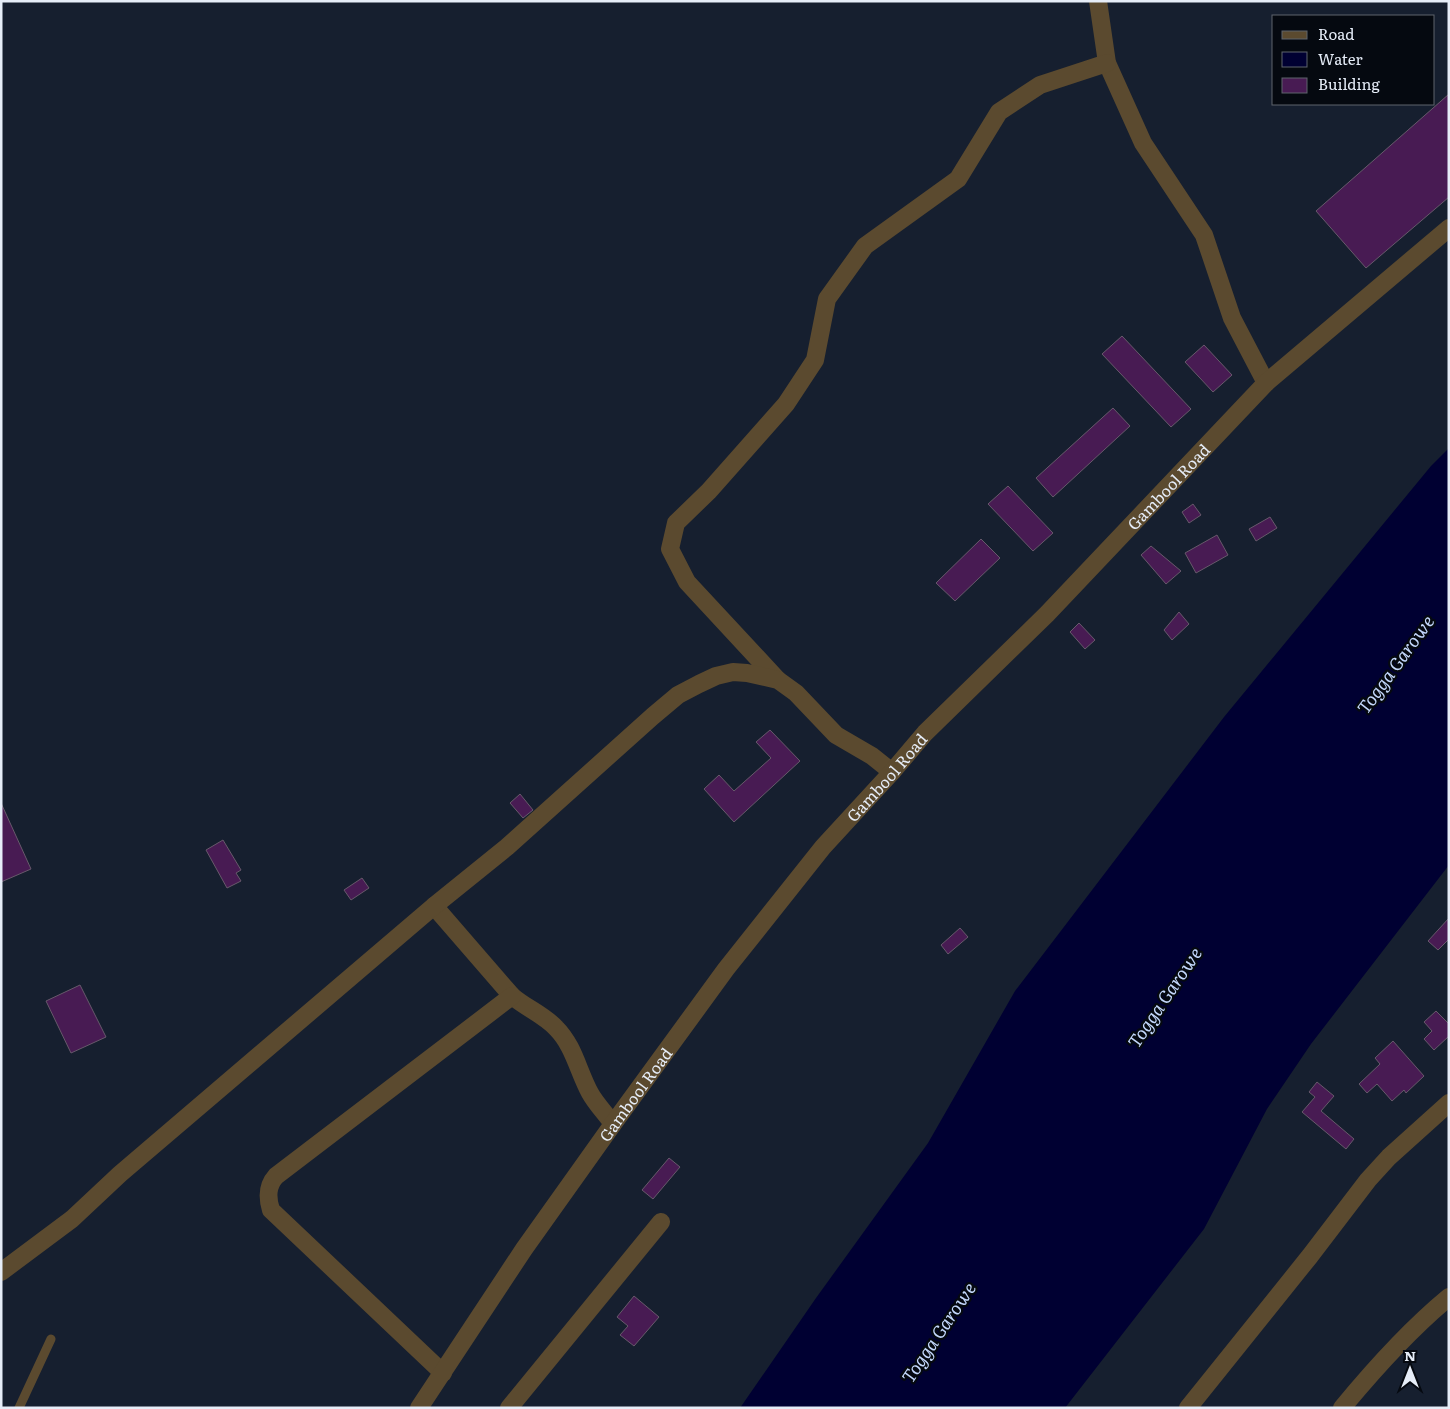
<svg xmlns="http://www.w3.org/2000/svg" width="1450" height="1409" viewBox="0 0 1450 1409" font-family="Literata,serif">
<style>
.water{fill:#000032}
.building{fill:#481b53;stroke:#67596b}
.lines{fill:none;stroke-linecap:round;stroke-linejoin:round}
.service{stroke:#5b4a2f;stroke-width:9}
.minor{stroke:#5b4a2f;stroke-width:18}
.labels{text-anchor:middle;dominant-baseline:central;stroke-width:4.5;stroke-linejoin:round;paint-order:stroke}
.street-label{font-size:16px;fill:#e6edf8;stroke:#050910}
.water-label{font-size:18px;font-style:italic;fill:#c3d7fb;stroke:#050910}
</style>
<rect width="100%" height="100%" fill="#161f2f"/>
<!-- water -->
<polygon class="water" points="1449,448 1449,865 1311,1044 1267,1109 1204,1229 1065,1408 740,1408 816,1298 928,1143 1015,991 1224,717 1431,466"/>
<!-- building -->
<g class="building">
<polygon points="1449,94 1449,197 1366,268 1316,211"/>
<polygon points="1122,336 1191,409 1171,427 1102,354"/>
<polygon points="1204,345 1232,375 1213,392 1185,362"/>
<polygon points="1113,408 1130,426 1053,497 1036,478"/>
<polygon points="1008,486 1053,533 1033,551 988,504"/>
<polygon points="1193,504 1201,515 1189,523 1182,512"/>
<polygon points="1270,517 1277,528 1256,541 1249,529"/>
<polygon points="1217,535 1228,555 1196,573 1185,553"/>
<polygon points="981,539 1000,558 955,601 936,583"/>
<polygon points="1151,546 1181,571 1166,584 1141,555"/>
<polygon points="1179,612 1189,624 1172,640 1164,630"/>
<polygon points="1079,623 1095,640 1085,649 1070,632"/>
<polygon points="770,730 800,761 734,822 704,789 719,775 734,791 771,758 756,742"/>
<polygon points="520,794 533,810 523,818 510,803"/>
<polygon points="1,803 31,869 1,882"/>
<polygon points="223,840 241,870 236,873 241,881 227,888 206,850"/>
<polygon points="362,878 369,888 351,900 344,890"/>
<polygon points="1449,918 1449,939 1438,950 1428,941"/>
<polygon points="960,928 968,937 948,954 941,945"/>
<polygon points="80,985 106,1037 71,1053 46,1001"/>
<polygon points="1436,1011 1449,1024 1449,1036 1434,1050 1424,1039 1432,1031 1424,1022"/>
<polygon points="1393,1041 1424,1076 1406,1093 1404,1090 1392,1101 1377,1084 1367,1093 1359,1084 1380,1064 1375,1058"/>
<polygon points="1317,1082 1334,1096 1321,1111 1354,1139 1346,1149 1302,1112 1315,1097 1309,1092"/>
<polygon points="669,1158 680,1167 653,1199 642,1190"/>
<polygon points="634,1296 659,1317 634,1346 620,1335 628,1326 617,1317"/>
</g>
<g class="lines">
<!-- service -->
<polyline class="service" points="19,1408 51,1339"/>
<!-- minor -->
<g class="minor">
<polyline points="1098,1 1107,63 1143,143 1204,235 1232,318 1266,383"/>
<polyline points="778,680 687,582 670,549 676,523 709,491 786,404 815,360 827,299 865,246 958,179 999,112 1040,85 1107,63"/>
<path d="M434,906L512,996C526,1008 544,1015 556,1028C574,1046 578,1071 590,1093C596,1104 606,1114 613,1124"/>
<polyline points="1,1272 72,1219 120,1174 434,906 507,847 653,716 678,695 699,684 716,676 733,672 747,673 778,680 796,693 836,735 872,756 892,772"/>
<path d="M443,1373L271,1210C267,1197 267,1186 276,1176L512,996"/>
<path id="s1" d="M419,1408L524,1249L613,1124L726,969L823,847L892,772L925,733L1047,614L1266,383L1449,228"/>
<polyline points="509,1408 661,1222"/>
<polyline points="1188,1408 1310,1256 1368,1180 1389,1157 1449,1103"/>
<path d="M1342,1408C1375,1368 1409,1330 1449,1297"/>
</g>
</g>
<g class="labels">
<!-- street labels -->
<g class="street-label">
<text stroke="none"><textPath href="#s1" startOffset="1191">Gambool Road</textPath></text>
<text stroke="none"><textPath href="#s1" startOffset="786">Gambool Road</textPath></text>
<text stroke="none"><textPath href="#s1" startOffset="381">Gambool Road</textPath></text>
</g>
<!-- water labels -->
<g class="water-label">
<text transform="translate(1395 664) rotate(-54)">Togga Garowe</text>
<text transform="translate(1164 997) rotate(-56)">Togga Garowe</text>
<text transform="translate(938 1332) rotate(-56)">Togga Garowe</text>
</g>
</g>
<!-- border -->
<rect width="1450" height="1409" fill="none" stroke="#e6edf8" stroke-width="5"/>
<!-- legend -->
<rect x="1272" y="15" width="162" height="90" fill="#050910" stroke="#5f646d"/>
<rect x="1282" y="31" width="25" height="8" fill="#5b4a2f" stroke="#5f646d"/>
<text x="1318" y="40" font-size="15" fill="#e6edf8">Road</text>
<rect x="1282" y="52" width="25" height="15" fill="#000032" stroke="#5f646d"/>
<text x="1318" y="65" font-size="15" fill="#e6edf8">Water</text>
<rect x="1282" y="78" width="25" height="15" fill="#481b53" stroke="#5f646d"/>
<text x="1318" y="90" font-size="15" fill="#e6edf8">Building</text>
<!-- north arrow -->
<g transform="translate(1410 1369)" stroke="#050910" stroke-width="4" paint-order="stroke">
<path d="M0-4L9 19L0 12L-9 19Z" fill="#e6edf8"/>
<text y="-8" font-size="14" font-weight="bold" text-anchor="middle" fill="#e6edf8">N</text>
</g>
</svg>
